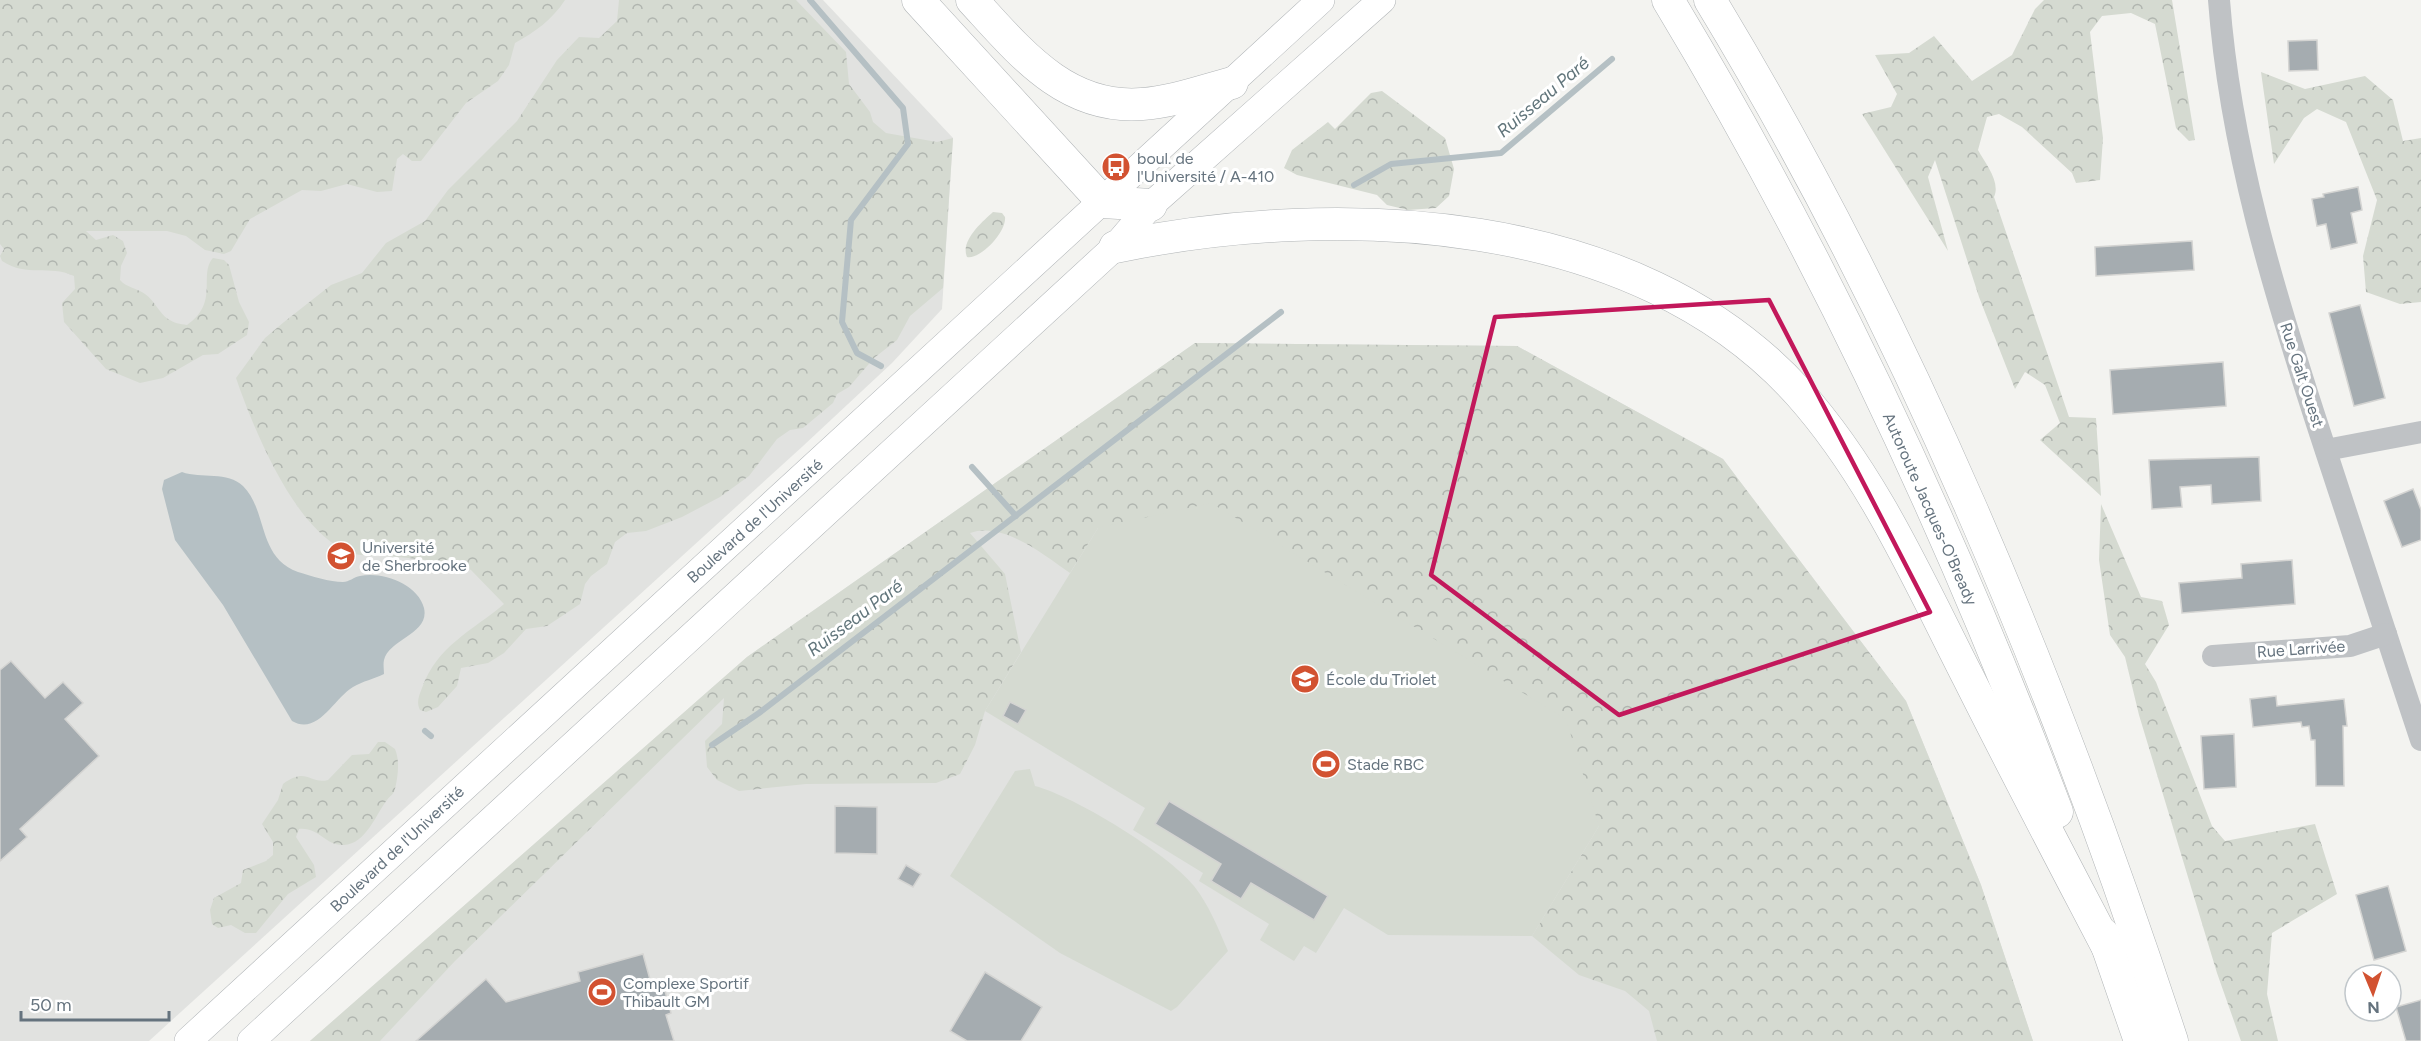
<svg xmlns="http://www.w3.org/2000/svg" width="2421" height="1041" viewBox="0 0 2421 1041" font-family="Figtree,sans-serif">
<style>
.built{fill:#e1e2e0}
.forest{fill:url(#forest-crowns)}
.garden{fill:#d5dad1}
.water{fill:#b5c0c4}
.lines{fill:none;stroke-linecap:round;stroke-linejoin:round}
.stream{stroke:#b5c0c4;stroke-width:6}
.building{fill:#a5acb0;stroke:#d4d4d2;stroke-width:1.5}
.major-casing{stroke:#b0b4b7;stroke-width:28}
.highway-casing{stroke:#b1b5b7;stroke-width:33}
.minor{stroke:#bfc2c5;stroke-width:22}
.major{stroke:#fff;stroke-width:27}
.highway{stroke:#fff;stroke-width:32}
.marked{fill:none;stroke:#c2185b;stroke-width:4.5;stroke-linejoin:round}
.labels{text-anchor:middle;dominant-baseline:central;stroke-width:6;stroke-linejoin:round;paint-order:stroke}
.poi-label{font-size:16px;fill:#65737e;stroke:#fff;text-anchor:start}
.street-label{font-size:16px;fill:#65737e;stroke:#fff}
.water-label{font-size:18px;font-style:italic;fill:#61757b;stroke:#fff}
</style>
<defs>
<pattern id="forest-crowns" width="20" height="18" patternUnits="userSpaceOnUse" patternTransform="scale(1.5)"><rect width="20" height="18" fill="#d5dad1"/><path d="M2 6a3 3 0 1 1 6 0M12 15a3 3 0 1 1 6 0" fill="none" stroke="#b0b5af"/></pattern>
</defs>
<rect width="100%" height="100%" fill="#f3f3f0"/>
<!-- built -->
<g class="built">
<polygon points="0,0 823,0 953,138 942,309 892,363 803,446 149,1041 0,1041"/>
<polygon points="1195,343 1517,346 1723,459 1906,701 1981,885 2033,1041 310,1041 747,657"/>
</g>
<!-- forest -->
<g class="forest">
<path d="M0,0H565C552,20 535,32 515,43L509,65L498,81L466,103L421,161H412L403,154L397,159L392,191L377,192L347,184L321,191L302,190L250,219L231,251L224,254L205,250L186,236L167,231H86L96,240L113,235L123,241L127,253L121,266L120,280C127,288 137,288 145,294C155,301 159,313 168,319C174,323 180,324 187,325C220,302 198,275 213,258L224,260L229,265L239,302L249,322L247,335L218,354L203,355L163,378L140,383L106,369L64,322L62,303L75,289L74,276C48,264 28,278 2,261L0,256L4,249L0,244Z"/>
<path d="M619,0H796L846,52L849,84L870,112L873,122L886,133L937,142L953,138L943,288L910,316L897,340L874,358L849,387L837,394L833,403L803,428L790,430L777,439L749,476L720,497L682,517L646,531L627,533L615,542L607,564L591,576L585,584L580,604L547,626L526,629L504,653L488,663L461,668L457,686L438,707L426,712L420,710C416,702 419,696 422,688C437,646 472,631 504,604L471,570L457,564C435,561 412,558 389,556C377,555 363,557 352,553C296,535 254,430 236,378L265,338L284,322L331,285L362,273L386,243L425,221L448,190L517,121L557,60L579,37L599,38L617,21Z"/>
<path d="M2044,0H2172L2195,140L2189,141L2176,128L2155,24L2131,13L2102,16L2090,32L2103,138L2100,180L2076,183L2072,173L2022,127L1999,114L1987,117L1978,150C1985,163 2001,182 1994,197L2069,417L2096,418L2101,496L2040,440L2060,423L2045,385L2025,372L2015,389L1979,297L1935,160L1928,177L1948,251L1862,114L1891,107L1897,94L1875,55L1909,53L1934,36L1972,81L2012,55L2035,9Z"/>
<polygon points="2261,72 2305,89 2365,76 2393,100 2403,141 2421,138 2421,302 2400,304 2366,292 2363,256 2377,200 2346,122 2317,109 2304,118 2274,164"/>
<polygon points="1382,91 1445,138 1454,169 1449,196 1436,208 1408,210 1387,205 1377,195 1297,175 1284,168 1292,150 1328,122 1335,129 1371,93"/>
<path d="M993,212L1002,213L1005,217C1007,231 981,260 967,257C960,241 982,222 993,212Z"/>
<path d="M1195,343L1517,346L1723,459L1906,701L1981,885L2033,1041H1657L1649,1011L1625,991L1579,975L1532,936L1599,826L1098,528L1070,573C1044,555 1003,521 970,533L1005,574L1021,652L985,711L975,745L960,774L936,783L806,784L739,791L717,780L707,767L705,741L722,724L724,698L455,961L380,1041H310L747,657Z"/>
<polygon points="2101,504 2141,597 2162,601 2169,625 2145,664 2156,682 2212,826 2225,841 2315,824 2337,894 2272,933 2267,994 2278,1041 2241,1041 2217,973 2139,715 2125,657 2110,635 2099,560"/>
<path d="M378,742H385L395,749C400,761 398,776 395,789C394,794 390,796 387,800C376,814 366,844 344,845C325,846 319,827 299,829L296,837L314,865L316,877L288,894L256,933H245L231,925L218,928L212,924L210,910L214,898L241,883L243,870L266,861L273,855V842L262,824L278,800L283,784C307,766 310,785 328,780L352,755L369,754Z"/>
</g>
<!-- garden -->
<g class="garden">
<polygon points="1211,503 1566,719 1599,826 1532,936 1388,935 1344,908 1316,953 1304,946 1294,961 1260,940 1269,924 1199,881 1203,873 1133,830 1145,808 985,711 1098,528"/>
<path d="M1030,769L1035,786C1074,796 1169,854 1194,886C1209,905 1218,928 1228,951L1177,1007L1171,1011L1060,953L950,876L1015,771Z"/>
</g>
<!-- water -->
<path class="water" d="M182,472C201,479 228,471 243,486C268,511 257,557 298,572C311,576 330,582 343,582C349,582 354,577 360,576C382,571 418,584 424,608C430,634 389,639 384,660C383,664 384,670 384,674C374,679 363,681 353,687C334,698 318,736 292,721L223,605L175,540L162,489L164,480Z"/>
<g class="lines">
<!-- stream -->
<g class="stream">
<polyline points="810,0 903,108 908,144 851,220 842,322 857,353 881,366"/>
<polyline points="1354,185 1391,164 1501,153 1612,59"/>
<polyline points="972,467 1016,516"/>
<polyline points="425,731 431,736"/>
<polyline points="712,745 759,713 1281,312"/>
</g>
</g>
<!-- building -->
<g class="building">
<polygon points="2317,40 2318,70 2289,71 2288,41"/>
<polygon points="2358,187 2362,210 2351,213 2357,243 2331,249 2326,224 2317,226 2312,199 2324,197 2323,194"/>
<polygon points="2192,241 2194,270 2096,276 2095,247"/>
<polygon points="2360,305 2385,398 2354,406 2329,313"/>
<polygon points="2223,362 2226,406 2113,414 2110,370"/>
<polygon points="2259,457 2261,501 2212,504 2211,485 2180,487 2182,507 2152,509 2149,460"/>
<polygon points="2413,489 2421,510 2421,540 2402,547 2384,501"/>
<polygon points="2292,560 2295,604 2182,613 2179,583 2242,578 2241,564"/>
<polygon points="11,661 45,698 63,682 83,703 65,719 99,756 20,829 27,837 0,861 0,670"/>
<polygon points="2276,696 2277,706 2344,699 2347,726 2343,726 2344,786 2316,786 2315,740 2311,740 2309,726 2302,727 2301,722 2253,727 2250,699"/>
<polygon points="1010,702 1026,710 1018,724 1003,716"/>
<polygon points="2234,734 2236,787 2204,789 2201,736"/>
<polygon points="1169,801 1328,896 1314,920 1251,883 1241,899 1211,881 1221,864 1155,824"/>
<polygon points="835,806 877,807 877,854 835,853"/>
<polygon points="906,865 921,874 913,887 898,879"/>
<polygon points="2388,886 2406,951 2374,960 2356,895"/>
<polygon points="643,954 651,983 662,980 671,1013 666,1015 674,1041 416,1041 486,979 506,1002 580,981 578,972"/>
<polygon points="985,972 1042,1007 1021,1041 967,1041 950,1031"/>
<polygon points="2421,1000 2421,1041 2406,1041 2396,1007"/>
</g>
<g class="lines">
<!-- major casing -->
<g class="major-casing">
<g id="major">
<polyline points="188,1041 1321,0"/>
<polyline points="251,1041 1115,247 1151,205 1382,0"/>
</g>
</g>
<!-- highway casing -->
<g class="highway-casing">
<g id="highway">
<polyline points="918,0 1103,202 1151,205"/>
<path d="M972,0C1019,51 1065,110 1142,104C1172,102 1202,91 1232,83"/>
<path d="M1668,0C1823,257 1951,531 2057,812"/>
<path d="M1710,0C1907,325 2054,680 2172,1041"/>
<path d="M1115,247C1338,201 1636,212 1799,393C1873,476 1918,579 1968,677C2014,769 2062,860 2110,952"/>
<polyline points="2103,934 2140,1041"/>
</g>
</g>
<!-- minor -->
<g class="minor">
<path d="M2219,0C2230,149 2274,292 2320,433C2354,536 2387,638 2421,740"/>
<polyline points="2326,450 2421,432"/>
<polyline points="2213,656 2350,646 2386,634"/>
</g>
<!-- major -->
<use href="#major" class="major"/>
<!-- highway -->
<use href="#highway" class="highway"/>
</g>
<!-- marked area -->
<path class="marked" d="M1769,300L1930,612L1619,715L1431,575L1495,317Z"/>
<!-- icons -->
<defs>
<g id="bus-disc" transform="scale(1.5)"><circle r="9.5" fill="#d25231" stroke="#fff"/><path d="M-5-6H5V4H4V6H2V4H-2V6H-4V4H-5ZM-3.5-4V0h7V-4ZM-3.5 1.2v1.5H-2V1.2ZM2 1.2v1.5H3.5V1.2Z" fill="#fff"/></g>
<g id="university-disc" transform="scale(1.5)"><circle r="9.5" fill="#d25231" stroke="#fff"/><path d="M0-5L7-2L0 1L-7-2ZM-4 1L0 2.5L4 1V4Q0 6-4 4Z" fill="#fff"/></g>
<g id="school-disc" transform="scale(1.5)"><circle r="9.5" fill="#d25231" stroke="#fff"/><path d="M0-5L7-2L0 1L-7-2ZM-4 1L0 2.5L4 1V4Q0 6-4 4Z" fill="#fff"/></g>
<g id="stadium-disc" transform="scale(1.5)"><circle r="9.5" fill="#d25231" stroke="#fff"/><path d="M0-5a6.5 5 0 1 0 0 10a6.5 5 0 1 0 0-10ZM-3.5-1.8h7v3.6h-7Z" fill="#fff"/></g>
</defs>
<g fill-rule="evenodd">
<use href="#bus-disc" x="1116" y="167"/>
<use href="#university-disc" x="341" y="556"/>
<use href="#school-disc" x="1305" y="679"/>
<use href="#stadium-disc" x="1326" y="764"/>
<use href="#stadium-disc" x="602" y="992"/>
</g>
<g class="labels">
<!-- poi labels -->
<g class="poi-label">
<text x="1137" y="158">boul. de<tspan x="1137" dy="18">l'Université / A-410</tspan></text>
<text x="362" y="547">Université<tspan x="362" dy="18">de Sherbrooke</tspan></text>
<text x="1326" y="679">École du Triolet</text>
<text x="1347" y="764">Stade RBC</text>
<text x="623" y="983">Complexe Sportif<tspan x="623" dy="18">Thibault GM</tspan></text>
</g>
<!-- street labels -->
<g class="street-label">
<text transform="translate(2302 375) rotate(72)">Rue Galt Ouest</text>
<text transform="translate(1930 509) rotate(66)">Autoroute Jacques-O'Bready</text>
<text transform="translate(755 521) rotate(-42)">Boulevard de l'Université</text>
<text transform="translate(2301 649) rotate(-4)">Rue Larrivée</text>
<text transform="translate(397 849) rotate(-43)">Boulevard de l'Université</text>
</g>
<!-- water labels -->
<g class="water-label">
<text transform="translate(1543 97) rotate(-40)">Ruisseau Paré</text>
<text transform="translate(855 618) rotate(-37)">Ruisseau Paré</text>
</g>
</g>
<!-- north arrow -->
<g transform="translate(2373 993) rotate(178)"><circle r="28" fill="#ffffff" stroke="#c1c7cb" stroke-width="1.5"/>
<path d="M0-4.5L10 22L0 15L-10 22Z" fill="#d25231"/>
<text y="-9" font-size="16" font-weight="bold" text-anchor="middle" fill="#65737e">N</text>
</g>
<!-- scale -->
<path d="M21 1011v9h148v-9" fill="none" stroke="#65737e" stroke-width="3"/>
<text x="30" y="1011" font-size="18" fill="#65737e" stroke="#ffffff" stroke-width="4.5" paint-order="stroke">50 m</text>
</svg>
